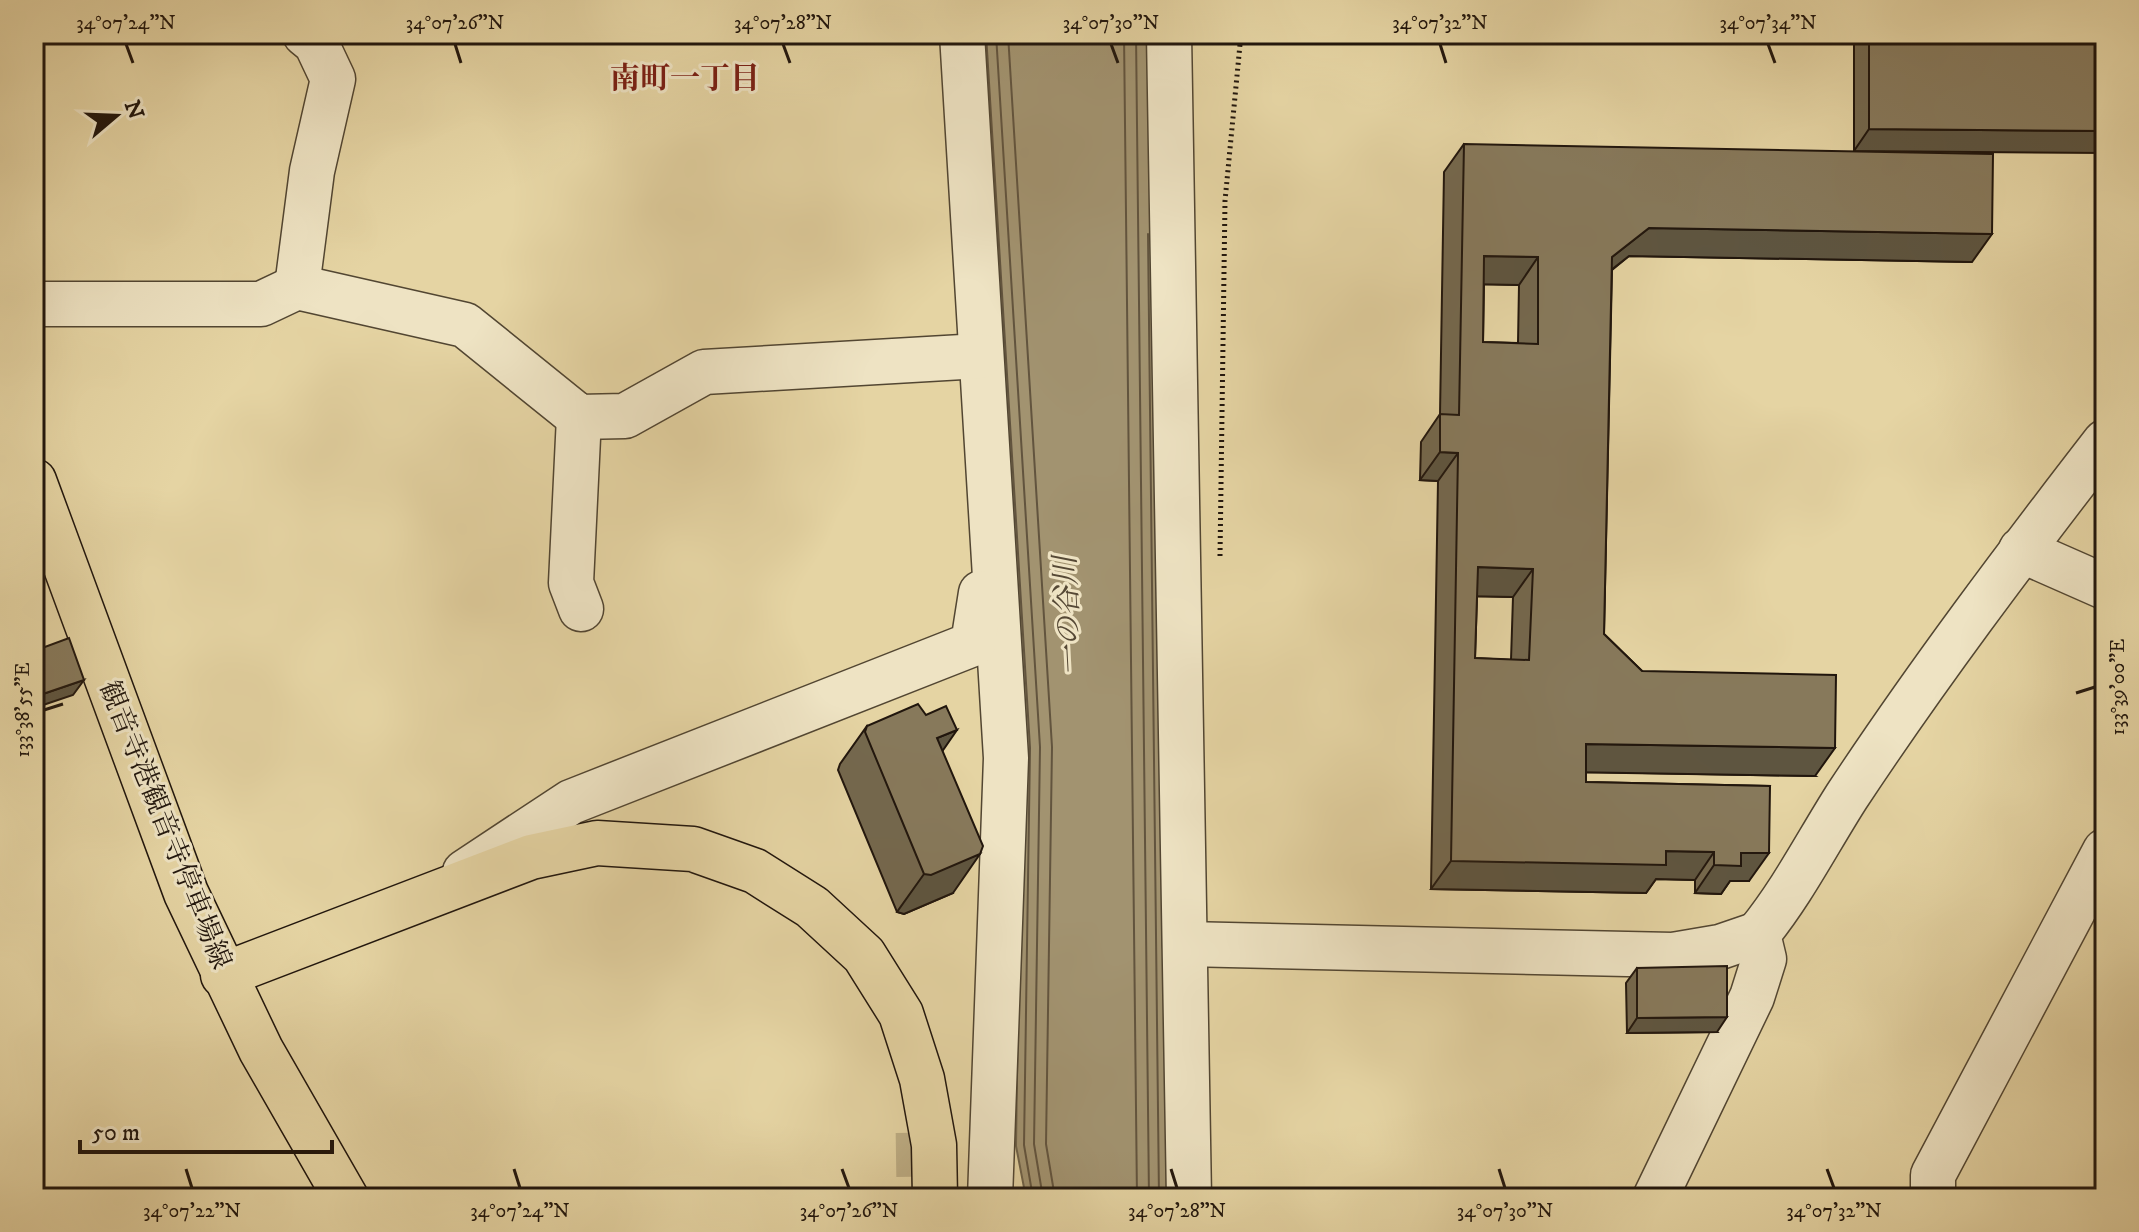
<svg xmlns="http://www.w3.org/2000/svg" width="2139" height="1232" viewBox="0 0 2139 1232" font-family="'IM FELL DW Pica','Noto Serif JP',serif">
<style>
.water{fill:#a29370;stroke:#6e6148;stroke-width:2}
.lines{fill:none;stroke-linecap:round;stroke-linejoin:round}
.shore{stroke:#62543e;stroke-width:2}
.minor-tunnel{stroke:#beae85;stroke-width:44;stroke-dasharray:44 22;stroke-linecap:butt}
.minor-casing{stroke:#524632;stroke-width:47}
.major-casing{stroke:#21160d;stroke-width:47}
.path{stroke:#21160d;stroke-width:5;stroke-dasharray:2 4;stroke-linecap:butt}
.minor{stroke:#eee3c3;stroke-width:44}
.major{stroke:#e5d4a3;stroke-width:44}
.wall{fill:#74684e;stroke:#21160d;stroke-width:2;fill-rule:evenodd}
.shaded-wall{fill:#5e5540;stroke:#21160d;stroke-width:2}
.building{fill:#87795b;stroke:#21160d;stroke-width:2;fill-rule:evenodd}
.ticks{fill:none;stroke:#21160d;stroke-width:3}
.labels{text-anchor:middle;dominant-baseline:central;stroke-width:6;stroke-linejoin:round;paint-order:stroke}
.street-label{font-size:28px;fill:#21160d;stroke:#eee3c3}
.neighbourhood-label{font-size:30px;font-weight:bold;fill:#7a1f14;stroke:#eee3c3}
.water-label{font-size:30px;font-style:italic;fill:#554835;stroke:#eee3c3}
.neatline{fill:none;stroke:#21160d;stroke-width:3}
.ticks-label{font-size:20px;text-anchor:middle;fill:#21160d}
</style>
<rect width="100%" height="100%" fill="#e5d4a3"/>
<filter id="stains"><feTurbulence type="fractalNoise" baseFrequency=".0025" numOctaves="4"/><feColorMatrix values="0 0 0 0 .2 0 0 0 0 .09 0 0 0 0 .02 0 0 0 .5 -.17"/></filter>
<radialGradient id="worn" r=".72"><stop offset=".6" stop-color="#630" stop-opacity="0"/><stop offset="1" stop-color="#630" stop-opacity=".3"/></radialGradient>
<!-- water -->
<polygon class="water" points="978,34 1154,34 1167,1198 1026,1198 1016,1146 1022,748"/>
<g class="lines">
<!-- shore -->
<g class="shore">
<polyline points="986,34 1030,748 1024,1145 1033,1198"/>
<polyline points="996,34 1040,747 1034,1144 1043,1198"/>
<polyline points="1008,34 1052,747 1046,1144 1055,1198"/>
<polyline points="1124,34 1137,1198"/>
<polyline points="1136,34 1149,1198"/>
<polyline points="1148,234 1159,1198"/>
</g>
<!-- minor-tunnel -->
<polyline class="minor-tunnel" points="896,1155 962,1154"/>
<!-- minor casing -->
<g class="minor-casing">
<g id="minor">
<polyline points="962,34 1006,758 990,1198"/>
<polyline points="1169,34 1189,1198"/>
<polyline points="297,287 312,171 333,79 316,43 305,34"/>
<polyline points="34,304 261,304 297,287 465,325 579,417 625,416 704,372 980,356"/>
<polyline points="579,417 571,583 581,609"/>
<polyline points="2021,550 2105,587"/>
<polyline points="465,872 571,802 973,644 981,593"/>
<polyline points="1185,944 1673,955 1720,947 1758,934"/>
<path d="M1655,1198L1752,997L1764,959L1758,934C1793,891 1817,843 1847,796C1927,675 2016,557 2105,442"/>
<polyline points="1933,1198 1933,1175 2105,851"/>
</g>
</g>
<!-- major casing -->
<g class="major-casing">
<g id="major">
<polyline points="34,481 186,893 261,1050 346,1198"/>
<polyline points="223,975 531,857 597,843 693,849 755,871 812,907 864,955 901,1014 922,1079 934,1145 935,1198"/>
</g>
</g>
<!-- path -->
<polyline class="path" points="1220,556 1225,201 1241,34"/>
<!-- minor -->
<use href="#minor" class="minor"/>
<!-- major -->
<use href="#major" class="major"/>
</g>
<!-- wall -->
<g class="wall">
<polygon points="1854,34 2105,34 1854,151"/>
<path d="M1464,144L1972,262L1629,256L1612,270L1604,634L1642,671L1815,776L1586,772V782L1770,786L1749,881H1730L1721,894L1695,893V880L1656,879L1646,893L1431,889L1438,481L1420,480L1421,442L1440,414L1444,172ZM1484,284L1519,285L1518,343L1483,342ZM1477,596L1513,597L1511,660L1475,658Z"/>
<polygon points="867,726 953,893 904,914 897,912 838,770 840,764"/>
<polygon points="1637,968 1717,1032 1627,1033 1626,983"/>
</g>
<!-- shaded-wall -->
<g class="shaded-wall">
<polygon points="1869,129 2105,131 2105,153 1854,151"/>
<polygon points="1649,228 1992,234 1972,262 1629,256 1592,285 1612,257"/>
<polygon points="1484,256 1538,257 1519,285 1465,284"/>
<polygon points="1440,452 1458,453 1438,481 1420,480"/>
<polygon points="1478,567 1533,569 1513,597 1459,596"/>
<polygon points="84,680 73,695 34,708 34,697"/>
<polygon points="957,730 930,769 937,738"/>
<polygon points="1586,744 1835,748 1815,776 1566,772"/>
<polygon points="1666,851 1714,852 1695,880 1656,879 1646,893 1431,889 1451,861"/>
<polygon points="1741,853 1769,853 1749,881 1730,881 1721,894 1695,893 1714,865"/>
<polygon points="980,854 953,893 904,914 897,912 924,874"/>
<polygon points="1727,1017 1717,1032 1627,1033 1637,1018"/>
</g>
<!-- building -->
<g class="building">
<polygon points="1869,34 2105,34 2105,131 1869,129"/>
<path d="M1464,144L1993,154L1992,234L1649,228L1612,257L1604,634L1642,671L1836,675L1835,748L1586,744V782L1770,786L1769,853H1741V866L1714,865V852L1666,851V865L1451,861L1458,453L1440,452V414L1459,415ZM1484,256L1538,257V344L1483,342ZM1478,567L1533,569L1529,660L1475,658Z"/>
<polygon points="69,638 84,680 34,697 34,651"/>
<polygon points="918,704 926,715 946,706 957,730 937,738 983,846 980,854 931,875 924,874 865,732 867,726"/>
<polygon points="1727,966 1727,1017 1637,1018 1637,968"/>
</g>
<!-- ticks -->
<path class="ticks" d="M126,44L133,63M455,44L461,63M783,44L790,63M1111,44L1118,63M1440,44L1446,63M1768,44L1775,63M2076,693L2095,687M44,710L63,704M186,1169L192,1188M514,1169L520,1188M842,1169L849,1188M1171,1169L1177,1188M1499,1169L1505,1188M1827,1169L1834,1188"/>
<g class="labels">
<!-- street labels -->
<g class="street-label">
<text transform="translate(165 825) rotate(68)">観音寺港観音寺停車場線</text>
</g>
<!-- neighbourhood labels -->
<g class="neighbourhood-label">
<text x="685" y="79">南町一丁目</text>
</g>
<!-- water labels -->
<g class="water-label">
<text transform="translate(1069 616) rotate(-93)">一の谷川</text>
</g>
</g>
<!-- margin -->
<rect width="2139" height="1232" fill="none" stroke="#e5d4a3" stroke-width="88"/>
<!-- north arrow -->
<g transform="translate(116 116) rotate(71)" stroke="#eee3c3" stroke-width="6" paint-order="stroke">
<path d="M0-6L14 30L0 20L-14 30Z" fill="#21160d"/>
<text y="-12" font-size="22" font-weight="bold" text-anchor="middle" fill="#21160d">N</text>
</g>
<!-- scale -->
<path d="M80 1140v12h252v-12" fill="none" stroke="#21160d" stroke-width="4"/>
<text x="92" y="1140" font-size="24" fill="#21160d" stroke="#eee3c3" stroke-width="6" paint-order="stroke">50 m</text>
<rect x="44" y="44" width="2051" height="1144" class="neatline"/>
<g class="ticks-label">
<text x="126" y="29">34°07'24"N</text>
<text x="455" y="29">34°07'26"N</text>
<text x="783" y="29">34°07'28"N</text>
<text x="1111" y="29">34°07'30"N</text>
<text x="1440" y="29">34°07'32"N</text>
<text x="1768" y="29">34°07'34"N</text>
<text transform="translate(2117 687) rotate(-90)" y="7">133°39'00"E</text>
<text transform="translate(22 710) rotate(-90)" y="7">133°38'55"E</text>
<text x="192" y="1217">34°07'22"N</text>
<text x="520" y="1217">34°07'24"N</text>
<text x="849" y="1217">34°07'26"N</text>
<text x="1177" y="1217">34°07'28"N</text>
<text x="1505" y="1217">34°07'30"N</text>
<text x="1834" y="1217">34°07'32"N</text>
</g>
<rect width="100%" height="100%" filter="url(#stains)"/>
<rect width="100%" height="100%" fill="url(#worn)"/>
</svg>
